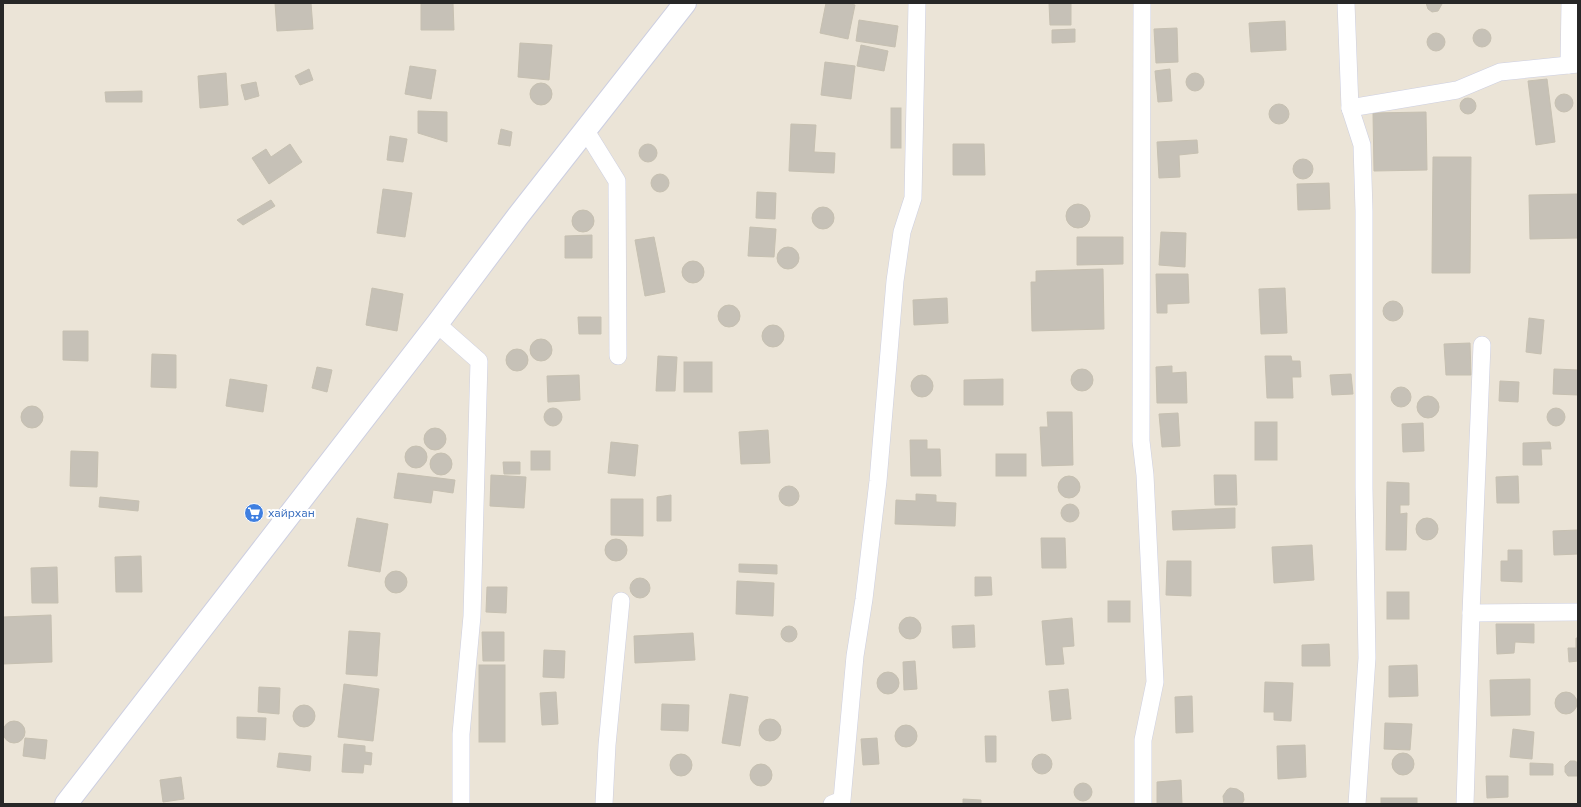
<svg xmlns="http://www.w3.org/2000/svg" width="1581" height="807" viewBox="0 0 1581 807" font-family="'Nunito Sans',sans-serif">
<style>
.building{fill:#c6c1b7;stroke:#c6c0b1}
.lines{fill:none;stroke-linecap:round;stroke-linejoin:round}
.street-casing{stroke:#cdcfe1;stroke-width:18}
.secondary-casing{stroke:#cdcfe1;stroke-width:24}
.street{stroke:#fff;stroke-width:17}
.secondary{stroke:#fff;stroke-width:22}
.labels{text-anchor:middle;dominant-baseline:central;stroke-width:4;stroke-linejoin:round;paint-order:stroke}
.shop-label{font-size:12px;fill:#366cbe;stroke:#fff;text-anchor:start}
</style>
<rect width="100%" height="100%" fill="#ebe4d7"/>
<!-- building -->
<g class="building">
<polygon points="275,3 311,3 313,29 277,31"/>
<polygon points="421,3 453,3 454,30 421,30"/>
<polygon points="826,3 846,3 855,5 848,39 820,33"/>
<polygon points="1049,3 1071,3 1071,25 1050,25"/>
<polygon points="1426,3 1442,3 1442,4 1438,11 1432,12 1428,9"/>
<polygon points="859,20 898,26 895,47 856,41"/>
<polygon points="1285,21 1286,50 1251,52 1249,23"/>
<polygon points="1177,28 1178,62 1156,63 1154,29"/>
<circle cx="1482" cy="38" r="9"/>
<polygon points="1075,29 1075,42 1052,43 1052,30"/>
<circle cx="1436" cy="42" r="9"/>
<polygon points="520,43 552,45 549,80 518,77"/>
<polygon points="861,45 888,51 884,71 857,66"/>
<polygon points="825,62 855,66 851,99 821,95"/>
<polygon points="410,66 436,70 431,99 405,94"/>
<polygon points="309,69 313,80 300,85 295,76"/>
<polygon points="1170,69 1172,101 1158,102 1155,71"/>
<polygon points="226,73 228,105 200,108 198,76"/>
<circle cx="1195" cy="82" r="9"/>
<polygon points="1547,79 1555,142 1536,145 1528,81"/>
<polygon points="256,82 259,96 245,100 241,85"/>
<circle cx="541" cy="94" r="11"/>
<polygon points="142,91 142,102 106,102 105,92"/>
<circle cx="1564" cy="103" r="9"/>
<circle cx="1468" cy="106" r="8"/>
<circle cx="1279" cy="114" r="10"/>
<rect x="891" y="108" width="10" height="40"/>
<polygon points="418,111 447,112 447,142 418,133"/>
<polygon points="1426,112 1427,170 1374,171 1373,113"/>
<polygon points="791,124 816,125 814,152 835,153 834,173 789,171"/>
<polygon points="501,129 512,132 510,146 498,144"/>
<polygon points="390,136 407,139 403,162 387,160"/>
<polygon points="1197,140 1198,153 1179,155 1180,177 1159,178 1157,142"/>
<circle cx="648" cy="153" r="9"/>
<polygon points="290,144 302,162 269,184 252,158 266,149 271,157"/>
<polygon points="953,144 984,144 985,175 953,175"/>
<polygon points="1433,157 1471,157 1470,273 1432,273"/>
<circle cx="1303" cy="169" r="10"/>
<circle cx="660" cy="183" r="9"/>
<polygon points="1329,183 1330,209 1298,210 1297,184"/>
<polygon points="383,189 412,193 405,237 377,233"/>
<polygon points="757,192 776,193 775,219 756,218"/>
<polygon points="1578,194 1578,238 1530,239 1529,195"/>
<polygon points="271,200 275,206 243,225 237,220"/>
<circle cx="1078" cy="216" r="12"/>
<circle cx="823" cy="218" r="11"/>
<circle cx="583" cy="221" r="11"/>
<polygon points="750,227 776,229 774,257 748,256"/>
<polygon points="1161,232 1186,233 1185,267 1159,265"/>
<polygon points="592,235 592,258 565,258 565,236"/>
<polygon points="654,237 665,292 645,296 635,240"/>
<polygon points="1077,237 1123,237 1123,264 1077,265"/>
<circle cx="788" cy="258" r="11"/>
<circle cx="693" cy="272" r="11"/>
<polygon points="1103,269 1104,329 1032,331 1031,282 1036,282 1036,271"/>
<polygon points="1156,274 1188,274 1189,303 1167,304 1167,313 1157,313"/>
<polygon points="372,288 403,294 397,331 366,325"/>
<polygon points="1285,288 1287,333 1261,334 1259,289"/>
<polygon points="947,298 948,323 914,325 913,300"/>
<circle cx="1393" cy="311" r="10"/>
<circle cx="729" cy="316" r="11"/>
<polygon points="578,317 601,317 601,334 579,334"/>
<polygon points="1529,318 1544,320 1541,354 1526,352"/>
<circle cx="773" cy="336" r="11"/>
<polygon points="63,331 88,331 88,361 63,360"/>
<circle cx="541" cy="350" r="11"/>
<polygon points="1470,343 1471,375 1446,375 1444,344"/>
<circle cx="517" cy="360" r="11"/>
<polygon points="152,354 176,355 176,388 151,387"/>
<polygon points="658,356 677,357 675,391 656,391"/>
<polygon points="1265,356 1291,356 1292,361 1300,361 1301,377 1292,377 1293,398 1267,398"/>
<rect x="684" y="362" width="28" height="30"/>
<polygon points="1172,366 1172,373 1186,372 1187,403 1157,403 1156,367"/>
<polygon points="317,367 332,370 327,392 312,388"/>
<polygon points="1554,369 1578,370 1578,395 1553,394"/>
<circle cx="1082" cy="380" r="11"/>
<polygon points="1351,374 1353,394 1332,395 1330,375"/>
<polygon points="579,375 580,400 548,402 547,376"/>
<circle cx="922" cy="386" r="11"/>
<polygon points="230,379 267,385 263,412 226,406"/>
<polygon points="1003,379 1003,405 964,405 964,380"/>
<polygon points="1500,381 1519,382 1518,402 1499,401"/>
<circle cx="1401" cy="397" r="10"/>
<circle cx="1428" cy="407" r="11"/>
<circle cx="32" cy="417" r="11"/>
<circle cx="1556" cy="417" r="9"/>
<circle cx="553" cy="417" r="9"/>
<polygon points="1047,412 1072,412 1073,465 1042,466 1040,427 1048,427"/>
<polygon points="1178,413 1180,446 1162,447 1159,414"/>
<rect x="1255" y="422" width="22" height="38"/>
<polygon points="1423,423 1424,451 1403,452 1402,424"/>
<circle cx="435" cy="439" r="11"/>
<polygon points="768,430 770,463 741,464 739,432"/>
<polygon points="910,440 927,440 927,449 940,449 941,476 911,476"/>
<polygon points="611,442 638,445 635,476 608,473"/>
<polygon points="1550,442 1551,449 1541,449 1542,465 1523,465 1523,443"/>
<circle cx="416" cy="457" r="11"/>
<polygon points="71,451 98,452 97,487 70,486"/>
<rect x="531" y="451" width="19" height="19"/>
<circle cx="441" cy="464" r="11"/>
<rect x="996" y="454" width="30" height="22"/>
<polygon points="503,462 520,462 520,474 504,474"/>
<polygon points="398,473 455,480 453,493 433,490 431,503 394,498"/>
<polygon points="491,475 526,477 524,508 490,506"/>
<polygon points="1214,475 1236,475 1237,505 1215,505"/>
<polygon points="1518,476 1519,503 1497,503 1496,477"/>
<circle cx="1069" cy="487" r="11"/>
<polygon points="1387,482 1409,483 1409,505 1400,505 1400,514 1407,513 1406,550 1386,550"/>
<circle cx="789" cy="496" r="10"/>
<polygon points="916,494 936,495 936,502 956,503 955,526 895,524 896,500 916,501"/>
<polygon points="671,495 671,521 657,521 657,497"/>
<polygon points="100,497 139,501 138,511 99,507"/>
<polygon points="611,499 643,499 643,536 611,535"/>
<circle cx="1070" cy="513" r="9"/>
<polygon points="1235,508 1235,528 1173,530 1172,511"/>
<circle cx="1427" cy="529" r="11"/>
<polygon points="357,518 388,524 380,572 348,566"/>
<polygon points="1578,530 1578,554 1554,555 1553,531"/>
<polygon points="1041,538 1065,538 1066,568 1042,568"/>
<circle cx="616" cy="550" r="11"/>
<polygon points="1312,545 1314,580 1274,583 1272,547"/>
<polygon points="1508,550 1522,550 1522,582 1501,581 1501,561 1508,561"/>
<polygon points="141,556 142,592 116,592 115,557"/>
<polygon points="1167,561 1191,561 1191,596 1166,595"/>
<polygon points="739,564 777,565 777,574 739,572"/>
<polygon points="57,567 58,603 32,603 31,568"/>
<circle cx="396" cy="582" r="11"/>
<polygon points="975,577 991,577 992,595 975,596"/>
<circle cx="640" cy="588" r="10"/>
<polygon points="737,581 774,583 773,616 736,614"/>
<polygon points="487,587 507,587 506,613 486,612"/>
<rect x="1387" y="592" width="22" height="27"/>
<rect x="1108" y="601" width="22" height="21"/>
<polygon points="51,615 52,662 3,664 3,617"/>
<circle cx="910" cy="628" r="11"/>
<polygon points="1072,618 1074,646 1062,647 1064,664 1046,665 1042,621"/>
<polygon points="1496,624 1534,624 1534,643 1515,642 1514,653 1497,654"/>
<polygon points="974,625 975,647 953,648 952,626"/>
<circle cx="789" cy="634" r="8"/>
<polygon points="349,631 380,633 377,676 346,674"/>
<polygon points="482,632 504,632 504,661 483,661"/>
<polygon points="693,633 695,660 635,663 634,636"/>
<polygon points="1576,638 1578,638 1578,661 1569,662 1568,648 1576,648"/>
<polygon points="1329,644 1330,666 1302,666 1302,645"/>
<polygon points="544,650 565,651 564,678 543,677"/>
<polygon points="915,661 917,689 904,690 903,662"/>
<rect x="479" y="665" width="26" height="77"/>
<polygon points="1417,665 1418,696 1389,697 1389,666"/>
<circle cx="888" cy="683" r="11"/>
<polygon points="1530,679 1530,715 1491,716 1490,680"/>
<polygon points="1265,682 1293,683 1291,721 1274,720 1274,712 1264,712"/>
<polygon points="344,684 379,689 373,741 338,737"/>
<polygon points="259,687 280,688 279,714 258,712"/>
<polygon points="1068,689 1071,719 1052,721 1049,691"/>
<polygon points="556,692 558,724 542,725 540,693"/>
<circle cx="1566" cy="703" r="11"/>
<polygon points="730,694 748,697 740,746 722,743"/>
<polygon points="1192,696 1193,732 1176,733 1175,697"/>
<polygon points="662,704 689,705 688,731 661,730"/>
<circle cx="304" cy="716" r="11"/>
<polygon points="237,717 266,718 265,740 237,738"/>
<circle cx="770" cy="730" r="11"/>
<circle cx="14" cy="732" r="11"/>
<polygon points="1385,723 1412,724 1410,750 1384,749"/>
<circle cx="906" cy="736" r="11"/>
<polygon points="1513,729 1534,732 1532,759 1510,757"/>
<polygon points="985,736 996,736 996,762 986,762"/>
<polygon points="25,738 47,740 45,759 23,756"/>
<polygon points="877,738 879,764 863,765 861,739"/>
<polygon points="344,744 365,746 365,752 372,753 371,765 364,764 363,773 342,772"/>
<polygon points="1305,745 1306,777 1278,779 1277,746"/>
<circle cx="1403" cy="764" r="11"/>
<polygon points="279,753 311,756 310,771 277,767"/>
<circle cx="1042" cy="764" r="10"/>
<circle cx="681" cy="765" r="11"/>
<polygon points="1570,761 1575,761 1578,763 1577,776 1568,776 1565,772 1565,766"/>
<polygon points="1530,763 1553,764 1553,775 1530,775"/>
<circle cx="761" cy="775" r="11"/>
<polygon points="1486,776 1508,776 1508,797 1487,798"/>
<polygon points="181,777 184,799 163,802 160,780"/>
<polygon points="1181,780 1182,804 1157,804 1157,782"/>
<circle cx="1083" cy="792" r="9"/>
<polygon points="1230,788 1237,789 1243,793 1244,800 1242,804 1224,804 1223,796 1227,790"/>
<rect x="1381" y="798" width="36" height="6"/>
<polygon points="963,799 981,800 981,804 963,804"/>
</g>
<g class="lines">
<!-- street casing -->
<g class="street-casing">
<g id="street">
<polyline points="1142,3 1141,441 1145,475 1155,682 1143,740 1143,804"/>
<polyline points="1346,3 1350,108 1362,145 1364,211 1364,488 1367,658 1357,804"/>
<polyline points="1569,65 1570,3"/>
<polyline points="1350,108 1457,90 1500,72 1578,64"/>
<polyline points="586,131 617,181 618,356"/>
<polyline points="437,324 479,361 472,616 461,734 461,804"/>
<polyline points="1471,613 1578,612"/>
<polyline points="604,804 607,745 621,601"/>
<polyline points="832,804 842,800 855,656 864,599 878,481 895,281 902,232 913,198 917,3"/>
<polyline points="1465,804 1471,613 1482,345"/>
</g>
</g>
<!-- secondary casing -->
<g class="secondary-casing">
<polyline id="secondary" points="66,804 437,324 518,216 685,3"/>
</g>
<!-- street -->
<use href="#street" class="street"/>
<!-- secondary -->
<use href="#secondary" class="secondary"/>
</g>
<!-- icons -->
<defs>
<g id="supermarket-disc" transform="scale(1)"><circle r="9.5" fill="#3f7fe0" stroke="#fff"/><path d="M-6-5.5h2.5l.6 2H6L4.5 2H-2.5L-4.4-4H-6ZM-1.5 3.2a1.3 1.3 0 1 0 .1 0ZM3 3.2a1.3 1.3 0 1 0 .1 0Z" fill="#fff"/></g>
</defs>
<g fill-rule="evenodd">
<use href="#supermarket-disc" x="254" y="513"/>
</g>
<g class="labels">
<!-- shop labels -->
<g class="shop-label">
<text x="268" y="513">хайрхан</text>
</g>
</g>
<!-- border -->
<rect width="1581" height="807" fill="none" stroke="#272727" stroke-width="8"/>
</svg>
